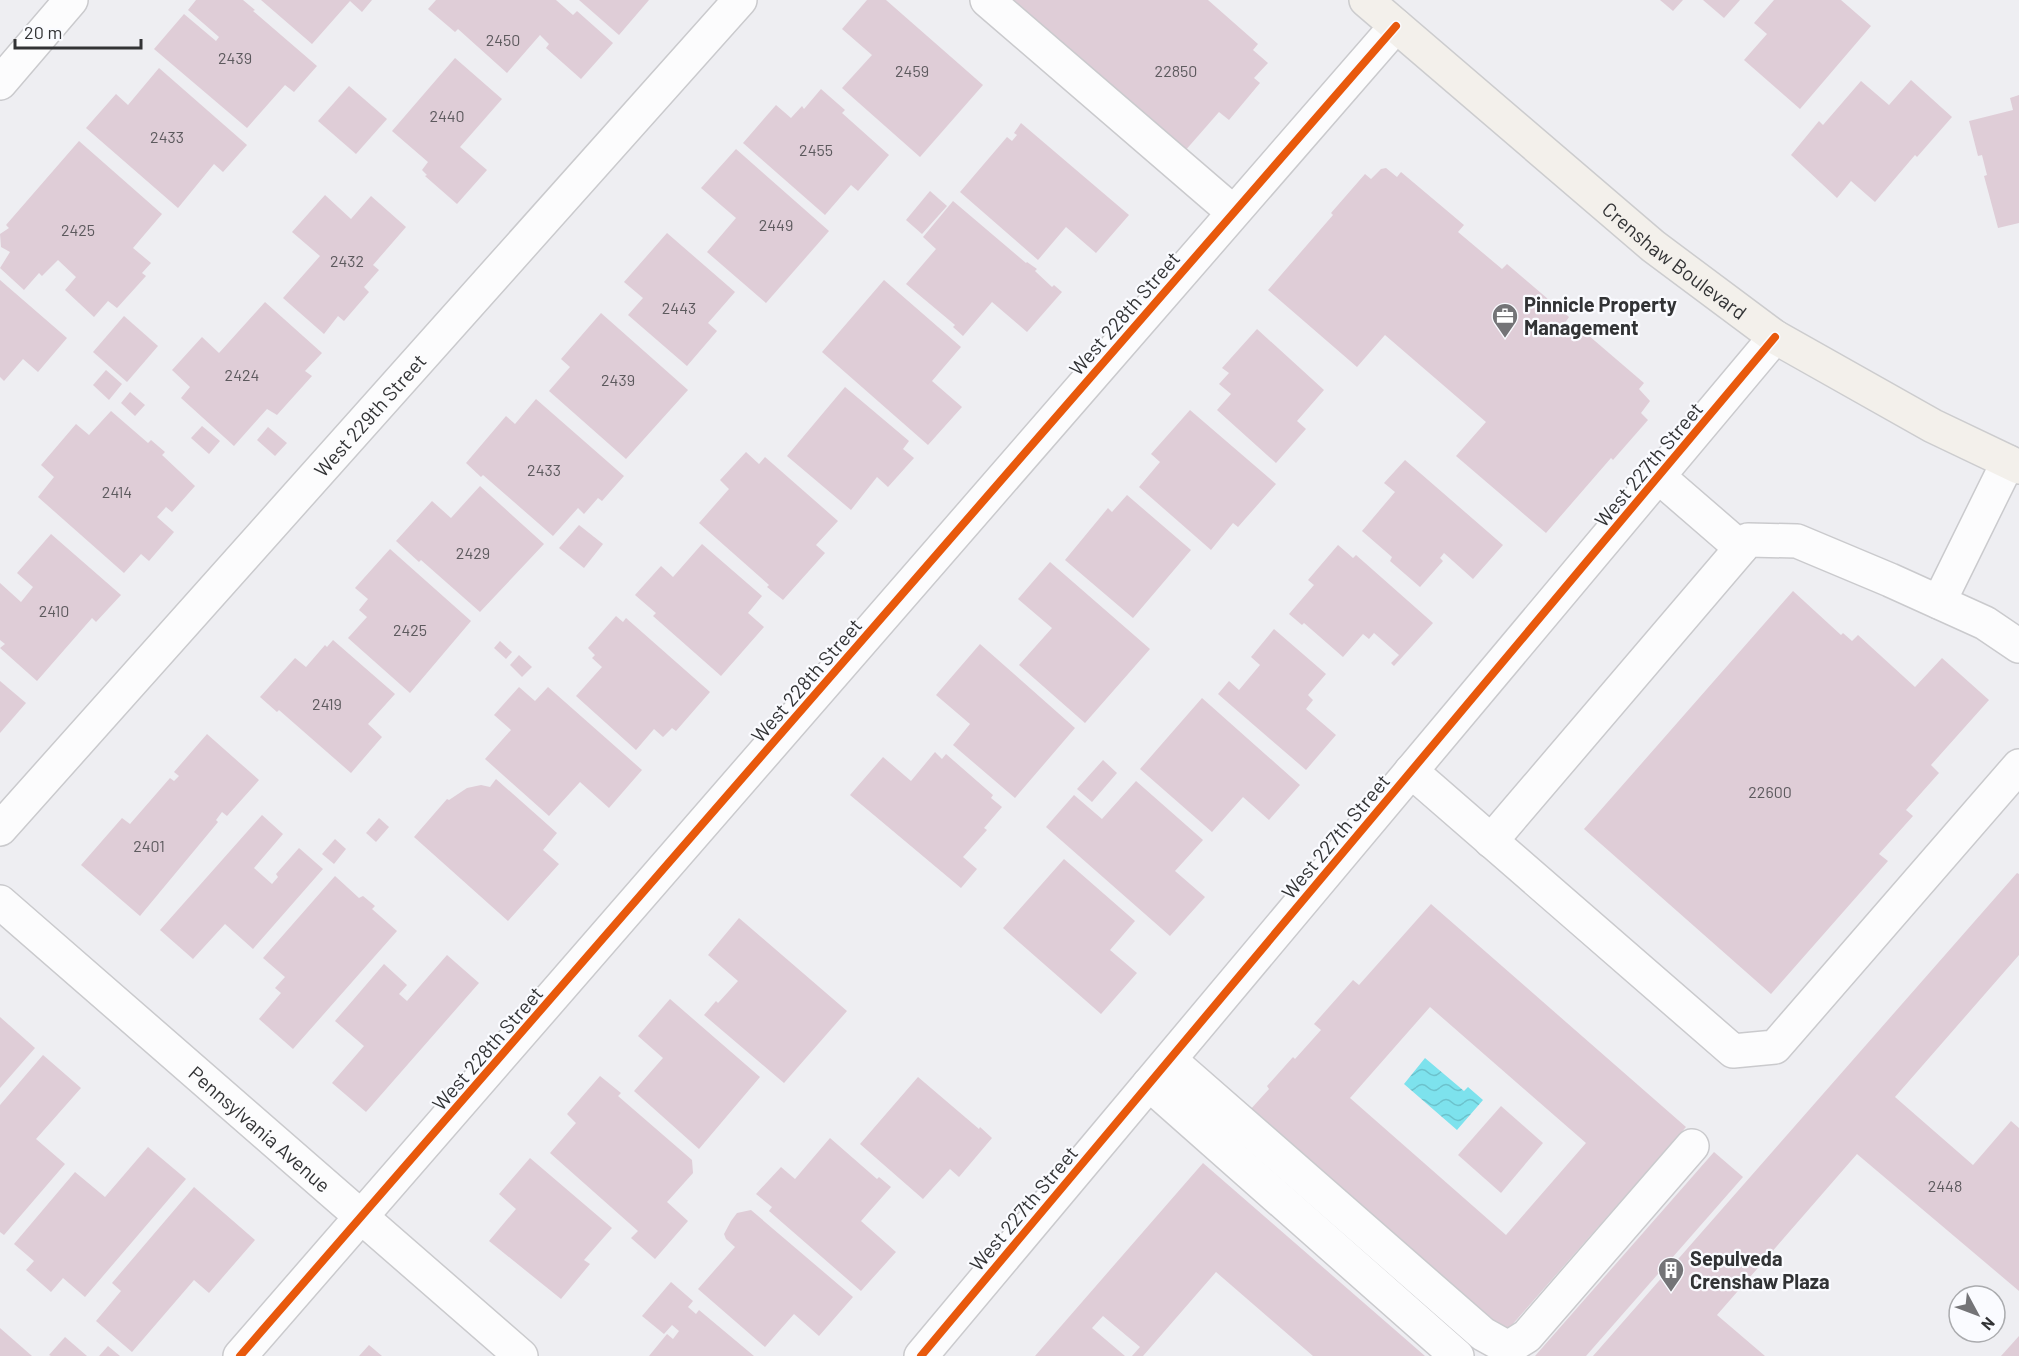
<svg xmlns="http://www.w3.org/2000/svg" width="2019" height="1356" viewBox="0 0 2019 1356" font-family="Barlow,sans-serif">
<style>
.water{fill:url(#water-waves)}
.building{fill:#dfcdd7;fill-rule:evenodd}
.lines{fill:none;stroke-linecap:round;stroke-linejoin:round}
.minor-casing{stroke:#cacacd;stroke-width:36}
.major-casing{stroke:#ccccce;stroke-width:36}
.minor{stroke:#fcfcfd;stroke-width:33}
.major{stroke:#f3f0eb;stroke-width:33}
.cycleway-casing{stroke:#fafbff;stroke-width:11}
.cycleway{stroke:#e8590c;stroke-width:8}
.labels{text-anchor:middle;dominant-baseline:central;stroke-width:4.5;stroke-linejoin:round;paint-order:stroke}
.number-label{font-size:16px;fill:#5d5a5e}
.street-label{font-size:20px;fill:#323335;stroke:#fafbff}
.poi-label{font-size:20px;font-weight:bold;fill:#323335;stroke:#fafbff;text-anchor:start}
</style>
<defs>
<pattern id="water-waves" width="16" height="10" patternUnits="userSpaceOnUse" patternTransform="scale(1.5)"><rect width="16" height="10" fill="#7de2ed"/><path d="M0 5q4-4 8 0t8 0" fill="none" stroke="#6cc2cc"/></pattern>
</defs>
<rect width="100%" height="100%" fill="#eeeef2"/>
<!-- water -->
<polygon class="water" points="1425,1058 1464,1091 1468,1087 1483,1100 1457,1130 1404,1084"/>
<!-- building -->
<g class="building">
<polygon points="196,0 243,0 255,10 253,11 317,66 294,92 285,85 247,128 154,49 184,14 216,41 219,37 188,10"/>
<polygon points="261,0 372,0 362,12 350,1 312,44"/>
<polygon points="436,0 556,0 573,15 577,11 613,43 581,79 546,48 549,44 540,35 507,73 458,29 455,32 428,9"/>
<polygon points="579,0 649,0 619,35"/>
<polygon points="867,0 886,0 983,85 920,157 842,88 872,55 842,29"/>
<polygon points="1010,0 1208,0 1258,44 1253,50 1268,63 1254,78 1260,83 1229,120 1219,112 1184,152"/>
<polygon points="1660,0 1683,0 1673,11"/>
<polygon points="1703,0 1740,0 1724,18"/>
<polygon points="1774,0 1841,0 1871,26 1800,109 1744,60 1767,34 1754,23"/>
<polygon points="455,58 502,99 460,147 487,170 457,204 425,176 427,175 422,170 428,162 392,131"/>
<polygon points="159,68 247,145 223,172 214,164 178,208 86,128 116,94 128,105"/>
<polygon points="1911,80 1952,117 1917,157 1915,155 1875,202 1851,181 1837,198 1791,155 1819,121 1823,125 1861,81 1889,105"/>
<polygon points="349,86 387,119 356,154 318,121"/>
<polygon points="821,89 845,110 842,113 889,155 858,191 851,185 825,215 743,143 776,105 791,118 802,106 804,109"/>
<polygon points="2019,95 2019,223 1998,228 1984,176 1987,175 1982,155 1978,156 1969,121 2013,110 2010,98"/>
<polygon points="1021,123 1129,215 1096,253 1066,227 1038,260 960,192 1007,137 1012,141 1017,135 1014,133"/>
<polygon points="79,141 162,214 133,248 151,263 142,273 146,276 117,308 108,301 94,317 65,290 76,277 58,260 42,276 39,273 24,290 0,268 10,252 1,247 0,234 9,228 6,225"/>
<polygon points="736,149 829,231 766,303 707,252 736,218 701,188"/>
<polygon points="1386,168 1397,177 1401,172 1464,225 1458,232 1502,269 1507,264 1569,317 1564,324 1576,335 1581,329 1644,383 1639,389 1650,401 1641,413 1648,420 1613,460 1611,458 1546,533 1456,456 1486,422 1385,335 1357,367 1268,290 1333,215 1331,213 1365,174 1371,179 1381,169"/>
<polygon points="930,191 947,206 922,234 906,220"/>
<polygon points="325,195 351,219 371,196 406,227 373,265 379,270 364,287 369,292 344,321 338,316 324,334 283,298 320,256 292,232"/>
<polygon points="953,201 1026,263 1027,262 1037,269 1035,271 1052,287 1054,285 1062,292 1027,332 992,302 963,336 953,327 955,325 906,284 936,249 923,237"/>
<polygon points="667,233 735,292 708,323 717,331 687,366 628,315 643,298 624,282"/>
<polygon points="0,280 67,338 38,372 23,359 4,381 0,377"/>
<polygon points="884,280 961,347 932,381 962,407 928,445 822,352"/>
<polygon points="265,302 322,353 305,371 312,376 277,415 267,409 234,446 181,398 190,387 172,370 202,337 219,353"/>
<polygon points="601,313 688,390 626,459 549,391 570,367 561,359"/>
<polygon points="124,316 158,346 127,382 93,352"/>
<polygon points="1257,329 1324,390 1297,421 1306,429 1276,463 1217,410 1231,394 1219,384 1229,373 1222,368"/>
<polygon points="106,370 122,384 109,400 93,385"/>
<polygon points="845,387 909,441 903,449 914,458 888,487 877,477 851,510 787,456"/>
<polygon points="130,392 145,405 135,416 121,403"/>
<polygon points="536,399 624,476 602,501 598,498 584,514 578,508 553,536 483,475 481,477 466,463 506,416 515,424"/>
<polygon points="1190,410 1276,484 1238,527 1233,523 1211,550 1139,487 1160,462 1151,454"/>
<polygon points="111,411 148,443 151,440 165,452 162,455 195,486 172,512 166,507 157,517 174,532 149,561 141,554 124,573 38,497 54,477 41,465 76,424 89,435"/>
<polygon points="202,426 220,441 209,454 191,438"/>
<polygon points="268,427 287,443 275,456 257,440"/>
<polygon points="746,452 759,464 765,457 838,521 816,545 825,553 783,600 767,587 769,585 699,523 729,489 720,480"/>
<polygon points="1405,460 1503,545 1473,579 1444,553 1440,558 1443,561 1420,587 1390,561 1392,557 1362,531 1395,492 1384,483"/>
<polygon points="480,486 544,544 480,612 421,560 419,562 396,541 432,501 451,518"/>
<polygon points="1127,495 1191,550 1133,618 1065,560 1108,508 1112,512"/>
<polygon points="579,525 603,544 584,568 559,548"/>
<polygon points="51,534 121,595 96,622 92,618 37,681 0,648 5,644 0,640 0,583 21,602 33,587 17,573"/>
<polygon points="702,544 762,596 748,613 764,627 721,676 653,616 656,613 635,595 661,566 673,577"/>
<polygon points="1338,545 1353,558 1356,555 1433,623 1394,666 1391,663 1399,655 1374,633 1369,639 1363,634 1343,657 1304,623 1302,625 1289,614 1314,585 1308,580"/>
<polygon points="390,549 471,621 410,693 348,638 367,617 359,610 368,599 355,588"/>
<polygon points="1050,562 1150,649 1085,723 1019,665 1052,628 1018,599"/>
<polygon points="1793,591 1841,635 1843,633 1852,641 1858,635 1915,687 1942,658 1989,700 1931,765 1939,773 1906,810 1913,816 1879,854 1888,861 1771,994 1584,829"/>
<polygon points="616,616 623,622 626,618 710,692 676,731 672,728 663,737 654,729 636,750 576,696 602,667 592,658 595,655 588,648"/>
<polygon points="1274,629 1326,674 1308,695 1313,700 1306,709 1336,735 1306,770 1218,694 1229,681 1239,690 1260,665 1251,657"/>
<polygon points="333,640 395,694 368,724 382,737 351,773 279,710 277,712 260,697 295,658 306,667 325,645 327,647"/>
<polygon points="500,641 512,652 506,659 494,648"/>
<polygon points="980,644 1075,728 1015,798 953,745 970,724 936,695"/>
<polygon points="519,655 532,667 522,677 510,665"/>
<polygon points="0,681 26,703 0,733"/>
<polygon points="519,687 535,701 548,687 642,770 609,808 580,782 549,816 485,759 511,730 494,715"/>
<polygon points="1202,698 1300,785 1269,820 1243,797 1212,832 1140,769"/>
<polygon points="207,734 259,780 227,816 222,812 216,820 218,822 140,916 81,865 122,818 130,824 170,778 174,781 179,776 174,772"/>
<polygon points="935,752 942,759 946,754 993,795 991,798 1002,807 984,828 987,830 963,857 977,869 961,888 850,795 883,757 911,781"/>
<polygon points="1103,760 1117,773 1092,802 1077,789"/>
<polygon points="496,779 557,833 543,850 559,864 508,921 414,837 447,799 449,800 467,788 481,785 490,787"/>
<polygon points="1136,781 1203,840 1175,871 1205,897 1170,936 1046,827 1074,795 1102,819"/>
<polygon points="262,815 283,834 254,868 272,884 278,877 276,874 299,848 323,869 253,949 225,924 193,959 160,930"/>
<polygon points="379,818 389,827 376,842 366,833"/>
<polygon points="335,839 346,849 334,864 322,854"/>
<polygon points="1064,859 1135,921 1110,950 1137,973 1101,1014 1003,928"/>
<polygon points="2017,873 2019,874 2019,955 1895,1097 1973,1165 2011,1121 2019,1128 2019,1291 1857,1154 1717,1315 1765,1356 1593,1356"/>
<polygon points="335,876 359,898 363,896 375,906 372,909 397,931 293,1049 259,1019 281,993 275,988 285,977 263,958"/>
<path d="M1431,904L1686,1127L1504,1334L1249,1111L1269,1089L1267,1086L1293,1057L1295,1059L1321,1030L1314,1024L1353,980L1359,985ZM1430,1007L1586,1143L1506,1235L1350,1098Z"/>
<polygon points="739,918 847,1011 784,1083 704,1015 716,1001 718,1003 738,981 708,955"/>
<polygon points="447,955 479,983 366,1112 332,1083 364,1046 335,1021 384,964 407,985 399,994 407,1001"/>
<polygon points="670,999 760,1077 699,1149 634,1091 663,1058 638,1036"/>
<polygon points="0,1017 35,1048 0,1088"/>
<polygon points="43,1055 81,1088 36,1139 65,1164 4,1235 0,1232 0,1105"/>
<polygon points="600,1076 621,1093 618,1096 692,1160 693,1173 667,1202 688,1221 655,1259 631,1238 638,1231 550,1153 576,1123 567,1114"/>
<polygon points="918,1077 979,1129 980,1127 992,1138 959,1177 950,1169 923,1199 860,1144"/>
<polygon points="1501,1106 1543,1143 1501,1193 1458,1155"/>
<polygon points="830,1138 877,1179 879,1177 891,1187 861,1221 896,1252 861,1291 769,1211 772,1207 756,1194 781,1167 795,1179"/>
<polygon points="148,1147 186,1179 85,1297 63,1278 51,1292 26,1270 34,1261 14,1244 75,1172 105,1197"/>
<polygon points="1714,1152 1743,1177 1586,1356 1535,1356"/>
<polygon points="530,1158 612,1228 584,1260 590,1264 561,1299 489,1241 516,1209 499,1194"/>
<polygon points="1203,1163 1425,1356 1313,1356 1216,1272 1143,1356 1132,1356 1140,1347 1103,1316 1092,1328 1125,1356 1035,1356"/>
<polygon points="194,1187 255,1240 209,1293 194,1280 132,1352 96,1321 121,1291 112,1283"/>
<polygon points="751,1210 853,1297 819,1336 794,1314 765,1347 698,1289 735,1247 726,1239 724,1234 731,1221 737,1213"/>
<polygon points="671,1282 693,1301 688,1307 696,1314 699,1310 754,1356 649,1356 667,1334 673,1339 679,1331 672,1325 664,1334 642,1316"/>
<polygon points="0,1328 32,1356 0,1356"/>
<polygon points="2019,1336 2019,1356 2001,1356"/>
<polygon points="65,1337 87,1356 51,1356 49,1355"/>
<polygon points="369,1345 382,1356 359,1356"/>
<polygon points="108,1346 120,1356 99,1356"/>
</g>
<g class="lines">
<!-- minor casing -->
<g class="minor-casing">
<g id="minor">
<polyline points="987,0 1233,212"/>
<polyline points="0,83 71,0"/>
<polyline points="1659,477 1741,548"/>
<polyline points="1939,602 2008,462"/>
<polyline points="1411,771 1733,1051 1775,1047 2019,766"/>
<path id="s1" d="M0,829L740,0"/>
<polyline points="1491,841 1748,540 1797,541 1890,580 1985,623 2019,646"/>
<path id="s2" d="M0,902L521,1356"/>
<polyline points="1170,1060 1483,1334 1508,1348 1527,1336 1692,1146"/>
<polyline points="1149,1084 1457,1356"/>
<polyline points="240,1356 1396,26"/>
<polyline points="921,1356 1775,337"/>
</g>
</g>
<!-- major casing -->
<g class="major-casing">
<g id="major">
<path id="s3" d="M1366,0L1653,246L1775,337L1933,426L2019,467"/>
</g>
</g>
<!-- minor -->
<use href="#minor" class="minor"/>
<!-- major -->
<use href="#major" class="major"/>
<!-- cycleway casing -->
<g class="cycleway-casing">
<g id="cycleway">
<polyline points="240,1356 1396,26"/>
<polyline points="921,1356 1775,337"/>
</g>
</g>
<!-- cycleway -->
<use href="#cycleway" class="cycleway"/>
</g>
<!-- icons -->
<defs>
<g id="office-pin" transform="scale(1.35)"><path d="M0 17L-7.5 6A9.5 9.5 0 1 1 7.5 6Z" fill="#747477" stroke="#fafbff"/><path d="M-6-3h4V-5.5h4V-3h4V5H-6ZM-1-4.5V-3h2v-1.5ZM-6 0V1H6V0Z" fill="#fff"/></g>
<g id="building-pin" transform="scale(1.35)"><path d="M0 17L-7.5 6A9.5 9.5 0 1 1 7.5 6Z" fill="#747477" stroke="#fafbff"/><path d="M-4-6H4V6H1V3H-1V6H-4ZM-2.5-4.3h1.7v1.8h-1.7ZM.8-4.3h1.7v1.8H.8ZM-2.5-1h1.7V.8h-1.7ZM.8-1h1.7V.8H.8Z" fill="#fff"/></g>
</defs>
<g fill-rule="evenodd">
<use href="#office-pin" x="1505" y="316"/>
<use href="#building-pin" x="1671" y="1270"/>
</g>
<g class="labels">
<!-- number labels -->
<g class="number-label">
<text x="503" y="39">2450</text>
<text x="235" y="57">2439</text>
<text x="912" y="70">2459</text>
<text x="1176" y="70">22850</text>
<text x="447" y="115">2440</text>
<text x="167" y="136">2433</text>
<text x="816" y="149">2455</text>
<text x="776" y="224">2449</text>
<text x="78" y="229">2425</text>
<text x="347" y="260">2432</text>
<text x="679" y="307">2443</text>
<text x="242" y="374">2424</text>
<text x="618" y="379">2439</text>
<text x="544" y="469">2433</text>
<text x="117" y="491">2414</text>
<text x="473" y="552">2429</text>
<text x="54" y="610">2410</text>
<text x="410" y="629">2425</text>
<text x="327" y="703">2419</text>
<text x="1770" y="791">22600</text>
<text x="149" y="845">2401</text>
<text x="1945" y="1185">2448</text>
</g>
<!-- street labels -->
<g class="street-label">
<text stroke="none"><textPath href="#s3" startOffset="404">Crenshaw Boulevard</textPath></text>
<text transform="translate(1124 313) rotate(-49)">West 228th Street</text>
<text stroke="none"><textPath href="#s1" startOffset="555">West 229th Street</textPath></text>
<text transform="translate(1648 464) rotate(-50)">West 227th Street</text>
<text transform="translate(806 680) rotate(-49)">West 228th Street</text>
<text transform="translate(1335 836) rotate(-50)">West 227th Street</text>
<text transform="translate(487 1048) rotate(-49)">West 228th Street</text>
<text stroke="none"><textPath href="#s2" startOffset="345">Pennsylvania Avenue</textPath></text>
<text transform="translate(1023 1208) rotate(-50)">West 227th Street</text>
</g>
<!-- poi labels -->
<g class="poi-label">
<text x="1524" y="304">Pinnicle Property<tspan x="1524" dy="23">Management</tspan></text>
<text x="1690" y="1258">Sepulveda<tspan x="1690" dy="23">Crenshaw Plaza</tspan></text>
</g>
</g>
<!-- north arrow -->
<g transform="translate(1977 1314) rotate(131)"><circle r="28" fill="#fafbff" stroke="#aaabae" stroke-width="1.5"/>
<path d="M0-4.5L10 22L0 15L-10 22Z" fill="#747477"/>
<text y="-9" font-size="16" font-weight="bold" text-anchor="middle" fill="#323335">N</text>
</g>
<!-- scale -->
<path d="M15 39v9h126v-9" fill="none" stroke="#323335" stroke-width="3"/>
<text x="24" y="39" font-size="18" fill="#323335" stroke="#fafbff" stroke-width="4.5" paint-order="stroke">20 m</text>
</svg>
